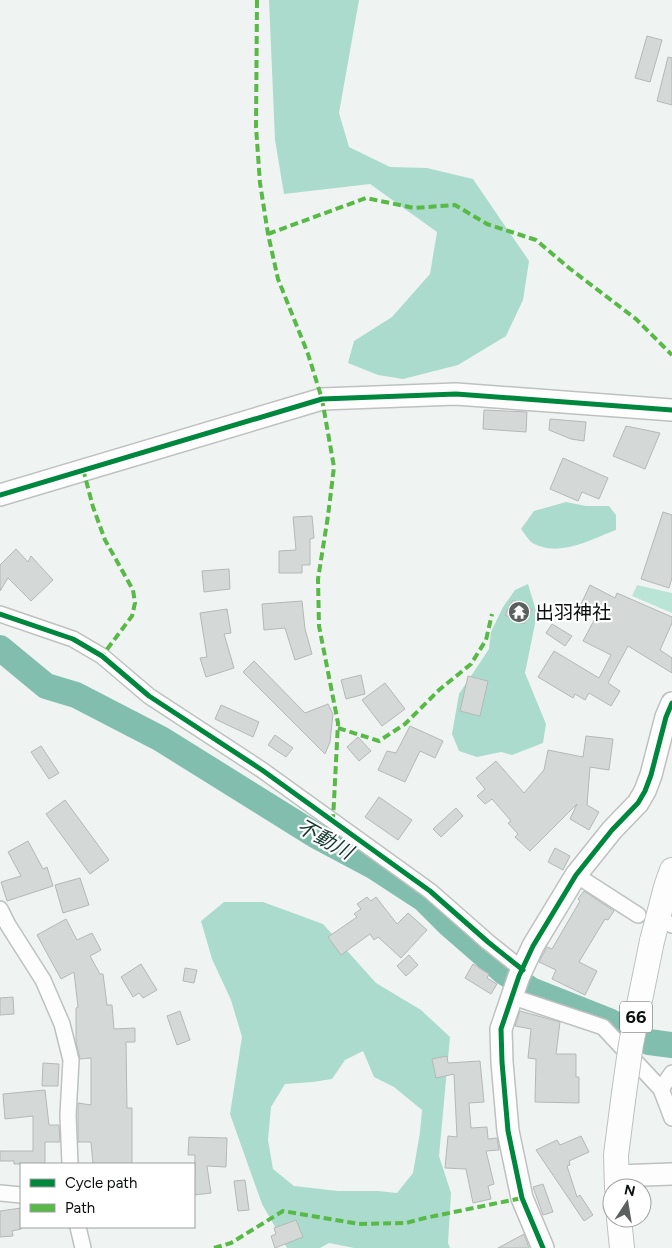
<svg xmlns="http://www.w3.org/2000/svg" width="672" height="1248" viewBox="0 0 672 1248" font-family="Figtree,'Noto Sans JP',sans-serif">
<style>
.green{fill:#bae4d6}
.forest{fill:#abdbcc;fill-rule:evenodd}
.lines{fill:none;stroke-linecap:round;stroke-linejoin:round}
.river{stroke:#82bead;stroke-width:26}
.building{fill:#d4d8d6;stroke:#b4b9b7}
.street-casing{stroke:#bdc1bf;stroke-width:18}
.secondary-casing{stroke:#bdc1bf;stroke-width:24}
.primary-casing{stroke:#bdc1bf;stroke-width:26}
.street{stroke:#fdfdfd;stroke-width:15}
.secondary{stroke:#fdfdfd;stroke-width:21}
.primary{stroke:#fdfdfd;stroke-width:24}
.primary-bridge-casing{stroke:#bdc1bf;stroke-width:26;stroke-linecap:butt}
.primary-bridge{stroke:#fdfdfd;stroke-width:24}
.quiet{stroke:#58b947;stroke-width:4;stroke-dasharray:8 4;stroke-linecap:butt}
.cycleway-casing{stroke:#fff;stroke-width:8}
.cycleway{stroke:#00873e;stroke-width:5}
.labels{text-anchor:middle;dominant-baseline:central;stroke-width:4.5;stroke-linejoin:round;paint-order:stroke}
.shield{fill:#fff;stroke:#545756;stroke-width:1}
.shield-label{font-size:18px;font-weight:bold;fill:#0b0f0e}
.poi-label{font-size:19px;fill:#0b0f0e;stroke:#fff;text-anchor:start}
.water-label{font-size:20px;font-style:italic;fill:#12392e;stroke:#fff}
</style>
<rect width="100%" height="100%" fill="#eff4f2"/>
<!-- green -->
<polygon class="green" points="637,585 672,593 672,613 632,596"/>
<!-- forest -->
<g class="forest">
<polygon points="269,0 359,0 339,113 349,147 390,167 427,168 473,179 529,261 523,300 506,336 458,365 403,379 378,375 348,363 354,341 392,317 430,274 437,232 370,184 284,194 275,140"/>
<path d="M566,502L586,506H609L616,515V530C591,539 558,559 531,542C528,539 524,533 521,529L534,511Z"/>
<polygon points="528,584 537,614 525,673 546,724 543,743 512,755 501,752 477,757 459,751 452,734 459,694 489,649 491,632 503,607 515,590"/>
<path d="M224,902H263L323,924L376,983L421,1010L450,1037L439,1156L451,1193L448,1243L450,1248H354L329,1243L320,1248H287L262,1204L230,1114L242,1037L231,1000L212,959L201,921ZM363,1051L374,1077L394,1087L422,1110L420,1132L413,1173L397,1193L378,1191H338L294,1186L273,1169L268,1140L271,1107L285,1084L313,1082L332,1079L345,1060Z"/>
</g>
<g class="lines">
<!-- river -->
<polyline class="river" points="0,648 46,686 76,695 161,739 315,835 375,867 424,899 450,925 504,972 531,990 609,1021 649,1042 672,1045"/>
</g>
<!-- building -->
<g class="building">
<polygon points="647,36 662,40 650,82 635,78"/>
<polygon points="668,57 672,58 672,105 657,101"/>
<polygon points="484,410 527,412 526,432 483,429"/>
<polygon points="550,419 586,422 584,441 571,439 549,430"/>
<polygon points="626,426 660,433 645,469 613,456"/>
<polygon points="563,458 608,478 599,499 582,492 578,501 550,489"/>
<polygon points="663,512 672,515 672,578 669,588 641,579"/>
<polygon points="312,516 314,538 310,539 310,565 302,565 302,573 279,573 279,551 296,550 293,517"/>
<polygon points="16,549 28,562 31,556 53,580 31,601 8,578 0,591 0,565"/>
<polygon points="229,569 230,589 204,592 202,571"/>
<polygon points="590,585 615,598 617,593 672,617 672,623 660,650 672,658 672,673 628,646 608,683 620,691 611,706 589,693 585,700 575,694 573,698 538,677 554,651 599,678 611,655 583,641 598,613 581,604"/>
<polygon points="513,600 532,609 524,624 505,615"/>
<polygon points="302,601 305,629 312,654 295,660 285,628 264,630 262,604"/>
<polygon points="227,609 231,633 224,634 234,668 206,677 200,658 207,657 200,613"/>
<polygon points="552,624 572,636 565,646 546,633"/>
<polygon points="254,661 305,713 328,704 333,714 330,742 325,754 243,672"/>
<polygon points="361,675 365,694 346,699 341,680"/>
<polygon points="468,676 488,681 480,716 460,711"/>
<polygon points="385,683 405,709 382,726 362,700"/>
<polygon points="221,705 259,722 253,737 215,719"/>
<polygon points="410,726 443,741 435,758 420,751 405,782 378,770 387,751 396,753"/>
<polygon points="275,735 293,748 286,757 268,745"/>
<polygon points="586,736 613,739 609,770 590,767 587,805 599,812 589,830 570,819 577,804 530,851 515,837 518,834 508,823 511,821 492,799 485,804 477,796 485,789 476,778 496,761 524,793 544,770 548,750 583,757"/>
<polygon points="358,737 371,751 359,761 347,747"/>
<polygon points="41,746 59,773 49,779 31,752"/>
<polygon points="379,797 412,820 398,840 365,817"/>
<polygon points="65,800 109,860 90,874 46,814"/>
<polygon points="456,808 463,816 441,837 433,829"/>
<polygon points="28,841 43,869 47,867 53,886 7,901 1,882 21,876 8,852"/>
<polygon points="555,848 570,856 563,870 548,862"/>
<polygon points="80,878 89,905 63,913 55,885"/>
<polygon points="584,891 614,911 608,920 605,919 579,962 597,971 585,995 552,979 556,970 539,962 547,947 552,949 580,901 578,899"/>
<polygon points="367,897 371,901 376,897 397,924 408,913 427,930 401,958 378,937 374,940 370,934 341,955 328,937 357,917 354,914 361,909 357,904"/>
<polygon points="66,919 77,940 92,933 101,950 90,956 100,974 103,974 107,1005 112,1005 114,1029 135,1028 135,1042 126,1042 127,1108 132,1108 132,1164 93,1164 91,1142 78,1142 78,1103 91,1105 91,1058 80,1059 76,1042 76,1008 78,1007 74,972 61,979 37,935"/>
<polygon points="409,955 418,965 406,976 397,966"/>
<polygon points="141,964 157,990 143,998 139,993 133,997 121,977"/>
<polygon points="473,964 489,974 487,978 497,984 491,994 465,978"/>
<polygon points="185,968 197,970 194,983 183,981"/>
<polygon points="13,997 14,1014 0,1015 0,998"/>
<polygon points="180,1011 190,1040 177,1045 167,1016"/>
<polygon points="520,1011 560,1022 556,1054 576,1054 576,1077 579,1077 579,1103 535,1102 536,1059 528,1058 531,1029 515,1026"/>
<polygon points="447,1056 448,1063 480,1061 484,1102 469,1103 471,1128 487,1127 488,1139 497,1138 499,1150 486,1151 494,1184 488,1186 491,1199 473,1203 466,1169 445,1168 448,1136 457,1137 454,1074 436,1078 432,1059"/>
<polygon points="43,1063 59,1064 58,1086 42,1086"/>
<polygon points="45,1090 49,1125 59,1125 60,1142 45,1142 45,1164 14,1164 14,1161 0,1161 0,1151 33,1151 33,1116 5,1119 3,1094"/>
<polygon points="581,1136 589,1152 569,1161 570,1165 567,1166 577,1197 580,1195 593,1215 584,1221 536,1150 557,1140 560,1145"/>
<polygon points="189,1137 227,1138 226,1167 207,1166 211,1193 194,1195 195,1155 188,1155"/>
<polygon points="245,1180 249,1210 238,1211 234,1181"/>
<polygon points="543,1184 553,1212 543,1215 533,1187"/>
<polygon points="21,1208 21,1229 12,1231 13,1236 0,1237 0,1211"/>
<polygon points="296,1220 303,1237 275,1248 271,1236 276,1234 274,1228"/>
<polygon points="524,1234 529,1248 498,1248"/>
</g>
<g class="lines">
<!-- street casing -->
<g class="street-casing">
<g id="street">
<polyline points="0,614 73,639 102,656 149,696 262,770 430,891 488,942 523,970"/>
<polyline points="576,875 638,915"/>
<polyline points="0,909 8,925 43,980 62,1024 71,1060 68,1115 70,1164"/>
<polyline points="670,924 672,925"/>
<polyline points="513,997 603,1027 661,1089 672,1118"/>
<polyline points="661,1089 672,1073"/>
<polyline points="0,1193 21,1195"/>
<polyline points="78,1227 83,1248"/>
</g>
</g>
<!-- secondary casing -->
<g class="secondary-casing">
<g id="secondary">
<polyline points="0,495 322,399 456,394 672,410"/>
<polyline points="617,1176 672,1174"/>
<polyline points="543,1248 522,1198 508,1131 502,1062 501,1029 519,976 533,946 576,875 612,830 638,803 645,791 651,775 666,717 672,703"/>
</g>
</g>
<!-- primary casing -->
<g class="primary-casing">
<g id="primary">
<polyline points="652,941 666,887 672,870"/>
<polyline points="617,1188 616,1155 624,1093"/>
<polyline points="619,1218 622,1248"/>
</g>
</g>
<!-- street -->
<use href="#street" class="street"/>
<!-- secondary -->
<use href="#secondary" class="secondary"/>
<!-- primary -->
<use href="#primary" class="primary"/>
<!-- primary-bridge casing -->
<g class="primary-bridge-casing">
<polyline id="primary-bridge" points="624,1093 631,1044 652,941"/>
</g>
<!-- primary-bridge -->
<use href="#primary-bridge" class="primary-bridge"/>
<!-- quiet -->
<g class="quiet">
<polyline points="257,0 256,127 260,183 268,234 278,279 308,354 322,399 334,467 328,516 318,579 319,626 338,723 333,820"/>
<polyline points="268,234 366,198 414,208 455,205 487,224 536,240 569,268 636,319 672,355"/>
<polyline points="83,469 93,507 105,540 133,590 135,603 132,616 102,656"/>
<polyline points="338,728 379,741 405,724 439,690 471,664 486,640 492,614"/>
<polyline points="214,1248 231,1243 283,1211 359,1224 406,1223 425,1218 522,1198"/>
</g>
<!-- cycleway casing -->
<g class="cycleway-casing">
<g id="cycleway">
<polyline points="0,495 322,399 456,394 672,410"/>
<polyline points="0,614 73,639 102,656 149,696 262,770 430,891 488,942 523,970"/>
<polyline points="543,1248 522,1198 508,1131 502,1062 501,1029 519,976 533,946 576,875 612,830 638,803 645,791 651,775 666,717 672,703"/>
</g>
</g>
<!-- cycleway -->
<use href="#cycleway" class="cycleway"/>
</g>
<!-- icons -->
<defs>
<g id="temple-disc" transform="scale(1.125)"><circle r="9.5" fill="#5b5f5e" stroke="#fff"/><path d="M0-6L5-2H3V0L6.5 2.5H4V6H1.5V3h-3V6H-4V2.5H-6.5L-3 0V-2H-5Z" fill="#fff"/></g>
</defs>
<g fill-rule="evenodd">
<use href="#temple-disc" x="519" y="612"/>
</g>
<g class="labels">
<!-- shield labels -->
<rect class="shield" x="620" y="1001.5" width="32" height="31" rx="4"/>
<g class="shield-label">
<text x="636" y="1017">66</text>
</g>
<!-- poi labels -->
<g class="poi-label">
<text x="535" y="612">出羽神社</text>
</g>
<!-- water labels -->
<g class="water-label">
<text transform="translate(325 839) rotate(29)">不動川</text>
</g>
</g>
<!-- legend -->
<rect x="20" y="1163" width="175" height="65" fill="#ffffff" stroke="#9d9f9f"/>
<rect x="30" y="1179" width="25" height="8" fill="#00873e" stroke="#9d9f9f"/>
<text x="65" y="1188" font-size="15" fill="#0b0f0e">Cycle path</text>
<rect x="30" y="1204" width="25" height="8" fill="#58b947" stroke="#9d9f9f"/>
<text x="65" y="1213" font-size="15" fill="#0b0f0e">Path</text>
<!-- north arrow -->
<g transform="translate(627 1203) rotate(12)"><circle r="24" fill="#ffffff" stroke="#9d9f9f"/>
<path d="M0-4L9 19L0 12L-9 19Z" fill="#5b5f5e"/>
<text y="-8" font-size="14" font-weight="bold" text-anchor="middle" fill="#0b0f0e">N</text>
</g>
</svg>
